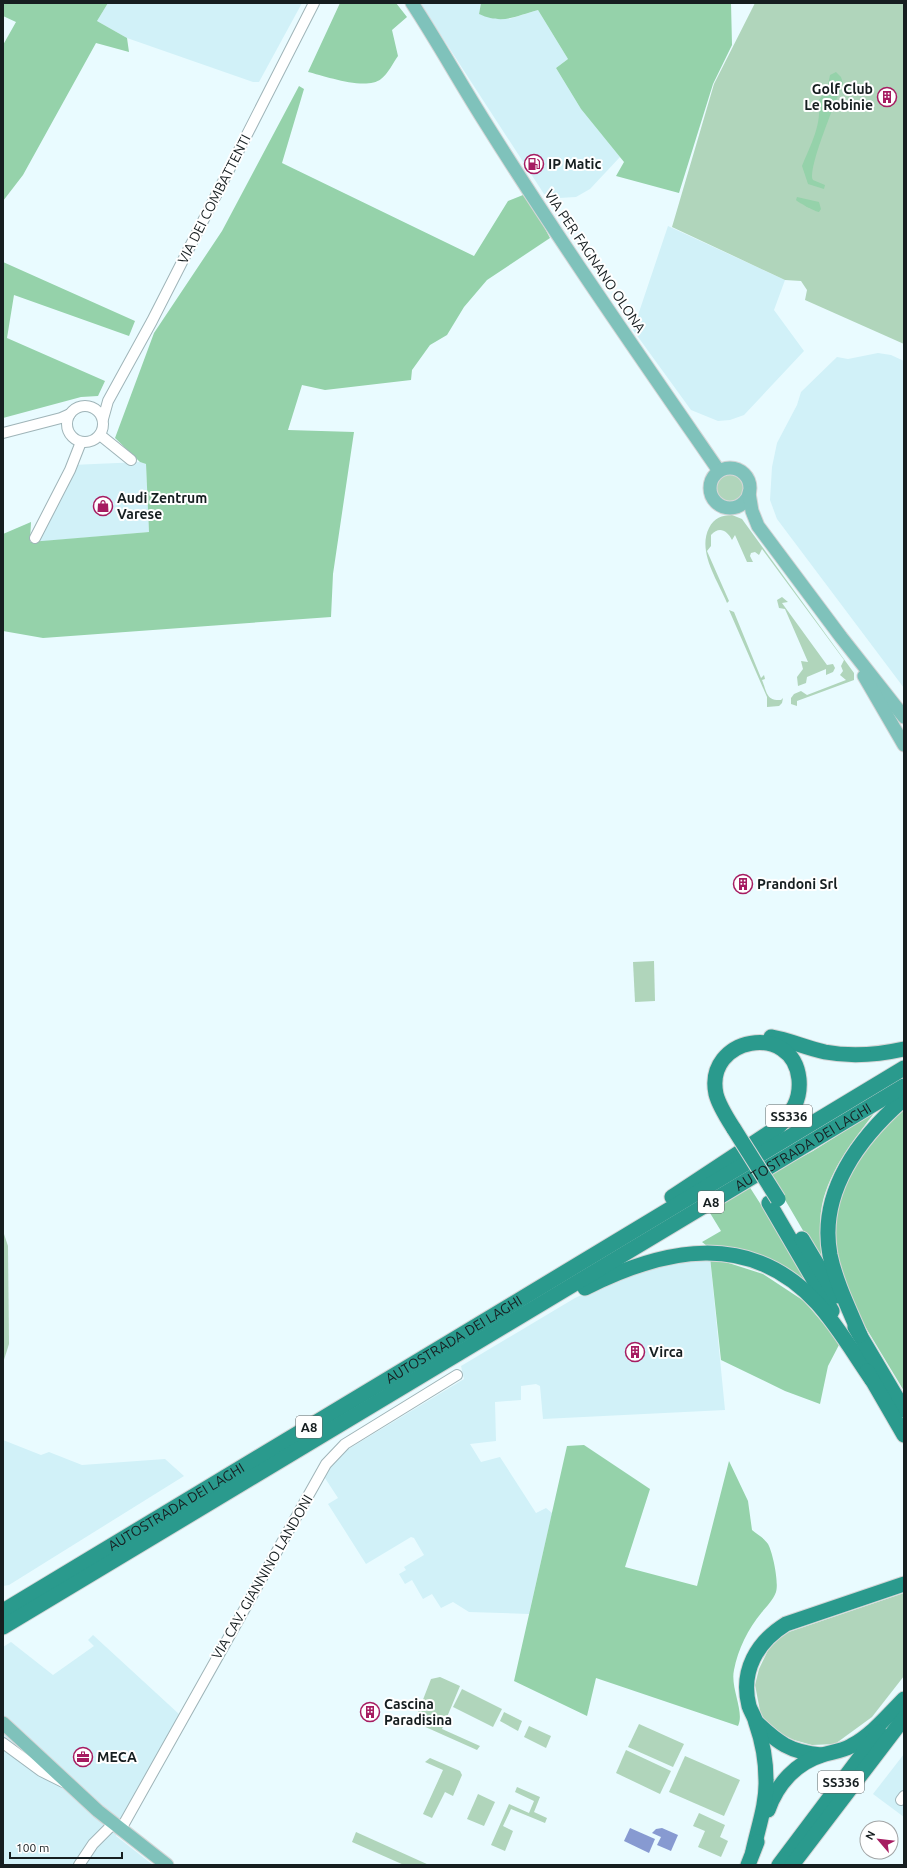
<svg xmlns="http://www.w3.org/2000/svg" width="907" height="1868" viewBox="0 0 907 1868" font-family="Ubuntu,sans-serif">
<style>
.built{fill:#d1f1f8}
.green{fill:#b0d5bb}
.forest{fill:#95d2aa}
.water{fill:#879ad1}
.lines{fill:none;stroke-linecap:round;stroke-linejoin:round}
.minor-casing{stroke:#9fb4b8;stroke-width:12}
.major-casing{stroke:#d5d6d7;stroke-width:15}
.highway-casing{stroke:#d5d6d7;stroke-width:17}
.minor{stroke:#fff;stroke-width:10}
.major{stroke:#7fc2bb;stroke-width:13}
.highway{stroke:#2a9a8d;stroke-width:15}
.highway-bridge-casing{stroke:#d5d6d7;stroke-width:17;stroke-linecap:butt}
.highway-bridge{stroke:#2a9a8d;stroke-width:15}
.labels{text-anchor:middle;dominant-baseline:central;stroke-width:4;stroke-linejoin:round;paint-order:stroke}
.shield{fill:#fff;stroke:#5c6263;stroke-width:1}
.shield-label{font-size:13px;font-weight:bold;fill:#161e20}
.poi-label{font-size:14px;font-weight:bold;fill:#161e20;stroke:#fff;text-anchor:start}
.street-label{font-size:14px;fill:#161e20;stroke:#fff}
</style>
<rect width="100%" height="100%" fill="#e9fbff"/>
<!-- built -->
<g class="built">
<polygon points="108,3 302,3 259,82 253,82 127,38 97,21"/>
<polygon points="420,3 481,3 479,14 509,19 538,10 568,59 556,68 581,109 620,157 590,189 576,197 559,198 544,194"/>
<polygon points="668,226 785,280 774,310 804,351 744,415 730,420 718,421 691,410 633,330"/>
<polygon points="878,353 891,355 904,361 904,688 777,519 770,500 772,467 777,443 797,405 801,392 837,357 848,359"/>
<polygon points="140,462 146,464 149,532 35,542 72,465"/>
<polygon points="710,1257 725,1410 543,1419 540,1386 536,1384 521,1386 521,1400 495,1402 496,1441 470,1444 481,1462 500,1457 536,1513 546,1508 552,1513 529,1614 469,1612 453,1602 441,1608 432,1594 423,1599 412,1580 405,1584 399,1574 406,1570 404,1567 424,1555 414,1538 411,1537 366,1564 328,1504 338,1498 323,1475 337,1456 464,1379 461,1366 575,1298 634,1270"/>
<polygon points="3,1440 41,1455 49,1452 82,1465 165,1459 184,1476 9,1585 3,1586"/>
<polygon points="93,1635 180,1715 116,1836 153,1865 3,1865 3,1647 11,1642 53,1675 94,1646 88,1640"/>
<polygon points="904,1754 904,1817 873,1794"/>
</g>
<!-- green -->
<g class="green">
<polygon points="755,3 904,3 904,344 805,300 807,290 801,281 785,280 672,227 714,84"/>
<circle cx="730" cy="487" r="14"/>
<path d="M732,515L742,519L854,673V680L797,701V706L791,704V698L794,694L801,691L807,695L846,680L840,675L843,671L841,666L844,660L762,549L759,555L755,552L751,553L750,556L753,562H747L735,535L732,540C727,530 719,526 711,535V546L707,551L729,601L727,603C718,581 697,552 709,528C714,518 722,515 732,515Z"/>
<polygon points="782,597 788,602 782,603 827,665 833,664 835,668 833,672 826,675 826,669 807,677 806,683 798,686 797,677 803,669 801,661 808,662 785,609 779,608 777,600"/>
<path d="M729,610L734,612L761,678L764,675L765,679L762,680C767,692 766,701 781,700L783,698L782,703L779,706L767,707V697Z"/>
<polygon points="654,961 655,1001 635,1002 633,962"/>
<polygon points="3,1231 8,1246 9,1344 3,1363"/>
<polygon points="904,1593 904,1676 872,1717 835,1744 812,1745 794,1740 781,1734 761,1716 755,1685 759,1669 772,1642 786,1633"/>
<polygon points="440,1677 460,1686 442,1729 480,1746 477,1750 421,1725 417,1715 431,1679"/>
<polygon points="462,1689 502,1709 493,1727 453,1707"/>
<polygon points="504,1712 522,1721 518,1731 500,1721"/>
<polygon points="639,1724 684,1744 673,1767 628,1747"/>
<polygon points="529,1726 551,1736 546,1748 524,1737"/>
<polygon points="626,1750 671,1771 660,1794 616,1773"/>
<polygon points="685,1756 740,1780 724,1816 669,1792"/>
<polygon points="430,1758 460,1771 462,1775 453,1796 445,1792 432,1818 423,1814 443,1770 425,1762"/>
<polygon points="517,1787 540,1797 534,1812 547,1818 545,1823 511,1809 503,1826 513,1831 505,1851 491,1845 509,1804 529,1813 534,1801 515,1792"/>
<polygon points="478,1794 495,1802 484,1826 467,1819"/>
<polygon points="699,1813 725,1825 720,1837 728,1841 721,1857 698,1847 705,1831 693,1826"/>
<polygon points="356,1832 429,1865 404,1865 352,1842"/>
</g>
<!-- forest -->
<g class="forest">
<polygon points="3,3 108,3 97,21 127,38 129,52 96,43 23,175 3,201 3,45 16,22 3,16"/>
<path d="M340,3H396L407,17L392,30L398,56C393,63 388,74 381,79C366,91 325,76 308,72Z"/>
<path d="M481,3H731L732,45L713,84L679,193L616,176L624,162L581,109L556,68L568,59L538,10C515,16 503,25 479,14Z"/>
<path d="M836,72L841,77L843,83C837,99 807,169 813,180L825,185L824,189L808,184L802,166C810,146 823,123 818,101L827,90L830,75Z"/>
<polygon points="299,86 304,89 282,163 474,256 508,201 523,195 532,204 550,238 487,280 464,307 447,335 430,345 412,370 411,380 325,390 302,385 288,430 354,432 333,574 331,617 43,638 3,631 3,534 31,522 30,542 149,532 146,464 140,462 115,438 154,333 222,231"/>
<path d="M797,197L819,202L821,209L819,212C816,212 799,203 796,200Z"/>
<polygon points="3,262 135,321 129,336 14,295 7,338 105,381 98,396 81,397 3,418"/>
<polygon points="904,1109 904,1391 854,1308 841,1273 834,1237 835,1210 842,1188 874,1136"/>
<path d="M876,1111C854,1139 830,1169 822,1205C818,1225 821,1244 822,1263L770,1174L813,1151Z"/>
<polygon points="749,1186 821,1299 795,1275 711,1249 702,1242 721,1231 710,1213"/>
<polygon points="710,1257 763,1274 804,1301 840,1343 828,1366 820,1404 785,1391 721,1360"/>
<path d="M584,1445L650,1489L625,1567L697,1586L729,1461L748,1501L752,1530C757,1534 765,1539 768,1544C773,1553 779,1583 776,1592C773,1600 767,1606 762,1612C748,1629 738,1649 734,1670C730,1688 745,1712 738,1726L596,1678L587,1716L514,1681L567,1446Z"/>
</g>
<!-- water -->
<g class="water">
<polygon points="630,1828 655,1839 649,1853 624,1841"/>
<polygon points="662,1828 678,1835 671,1851 657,1845 661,1837 652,1833 656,1829"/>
</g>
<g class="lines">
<!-- minor casing -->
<g class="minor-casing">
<g id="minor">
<circle cx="85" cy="424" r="18"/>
<polyline points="103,419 108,401 152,321 314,3"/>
<polyline points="3,433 61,418 70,414"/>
<polyline points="100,435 131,460"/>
<polyline points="35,538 70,470 81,442"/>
<polyline points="3,1743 41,1771 63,1782"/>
<polyline points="901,1800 904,1796"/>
<polyline points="121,1829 326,1464 345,1444 457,1375"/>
<polyline points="79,1865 93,1844 114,1823"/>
</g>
</g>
<!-- major casing -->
<g class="major-casing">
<g id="major">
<path d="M412,3C437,41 459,81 483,119C558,239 639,355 719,471"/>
<circle cx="730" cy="488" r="20"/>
<polyline points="749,493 752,511 758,526 841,637 904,717"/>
<polyline points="864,676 904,745"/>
<polyline points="3,1723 98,1811 167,1865"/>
</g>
</g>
<!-- highway casing -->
<g class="highway-casing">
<g id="highway">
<path d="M771,1037C789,1040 806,1048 825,1052C852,1057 877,1055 904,1049"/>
<path d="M672,1197L778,1127C792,1113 801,1100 799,1079C793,1021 704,1037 716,1094C719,1106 727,1118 734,1129"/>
<polyline points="769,1203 832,1311"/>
<polyline points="802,1239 836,1296"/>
<path d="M585,1288C664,1248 750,1230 817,1303C838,1326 854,1354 872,1380"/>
<polyline points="855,1327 904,1410"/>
<path d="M860,1335C849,1309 836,1283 830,1255C818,1192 860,1137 904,1099"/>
<polyline points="867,1371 904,1435"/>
<path id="s1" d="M3,1611L904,1068"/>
<path id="s2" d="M3,1627L904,1086"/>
<path d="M756,1722C778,1743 790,1752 821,1755"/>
<path d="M768,1810C777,1784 796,1763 822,1755C832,1752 842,1751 851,1746C872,1735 888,1715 904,1699"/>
<path d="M753,1851C758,1828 767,1803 766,1780C766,1761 762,1740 756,1723C755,1717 751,1712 749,1706C740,1671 757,1642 786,1624L904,1584"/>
<polyline points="748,1865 757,1842"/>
<polyline points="779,1865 879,1732"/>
<polyline points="792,1865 904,1718"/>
</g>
</g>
<!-- minor -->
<use href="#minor" class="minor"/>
<!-- major -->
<use href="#major" class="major"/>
<!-- highway -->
<use href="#highway" class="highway"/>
<!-- highway-bridge casing -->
<g class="highway-bridge-casing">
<polyline id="highway-bridge" points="734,1129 778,1199"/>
</g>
<!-- highway-bridge -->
<use href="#highway-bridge" class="highway-bridge"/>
</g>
<!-- icons -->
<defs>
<g id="building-ring" transform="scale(1)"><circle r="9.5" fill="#fff" stroke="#a61c61" stroke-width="1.5"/><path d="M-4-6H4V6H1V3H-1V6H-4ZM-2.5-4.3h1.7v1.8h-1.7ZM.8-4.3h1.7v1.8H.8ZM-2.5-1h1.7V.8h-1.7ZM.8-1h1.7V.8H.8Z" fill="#a61c61"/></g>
<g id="fuel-ring" transform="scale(1)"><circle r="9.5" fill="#fff" stroke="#a61c61" stroke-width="1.5"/><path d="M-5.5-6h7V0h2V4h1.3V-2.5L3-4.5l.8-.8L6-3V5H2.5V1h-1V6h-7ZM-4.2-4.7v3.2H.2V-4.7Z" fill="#a61c61"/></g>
<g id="shop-ring" transform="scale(1)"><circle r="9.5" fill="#fff" stroke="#a61c61" stroke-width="1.5"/><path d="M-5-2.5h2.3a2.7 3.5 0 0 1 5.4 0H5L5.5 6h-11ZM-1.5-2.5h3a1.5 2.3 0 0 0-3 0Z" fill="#a61c61"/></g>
<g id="office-ring" transform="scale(1)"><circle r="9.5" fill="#fff" stroke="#a61c61" stroke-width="1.5"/><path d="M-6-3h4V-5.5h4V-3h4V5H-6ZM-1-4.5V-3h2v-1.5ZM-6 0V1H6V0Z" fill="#a61c61"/></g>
</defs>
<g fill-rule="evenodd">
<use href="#building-ring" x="887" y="97"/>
<use href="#fuel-ring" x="534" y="164"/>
<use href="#shop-ring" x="103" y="506"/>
<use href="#building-ring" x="743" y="884"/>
<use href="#building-ring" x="635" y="1352"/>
<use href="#building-ring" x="370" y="1712"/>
<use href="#office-ring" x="83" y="1757"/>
</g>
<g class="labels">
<!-- shield labels -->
<g class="shield">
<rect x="766" y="1105" width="46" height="22" rx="3"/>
<rect x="698" y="1191" width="26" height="22" rx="3"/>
<rect x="296" y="1416" width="26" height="22" rx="3"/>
<rect x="818" y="1771" width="46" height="22" rx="3"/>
</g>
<g class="shield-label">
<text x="789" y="1116">SS336</text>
<text x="711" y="1202">A8</text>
<text x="309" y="1427">A8</text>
<text x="841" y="1782">SS336</text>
</g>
<!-- poi labels -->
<g class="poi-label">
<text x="873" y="89" text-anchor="end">Golf Club<tspan x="873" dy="16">Le Robinie</tspan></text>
<text x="548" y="164">IP Matic</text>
<text x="117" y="498">Audi Zentrum<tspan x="117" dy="16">Varese</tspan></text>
<text x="757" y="884">Prandoni Srl</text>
<text x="649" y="1352">Virca</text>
<text x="384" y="1704">Cascina<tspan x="384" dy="16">Paradisina</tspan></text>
<text x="97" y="1757">MECA</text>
</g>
<!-- street labels -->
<g class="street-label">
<text transform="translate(214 199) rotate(-63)">VIA DEI COMBATTENTI</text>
<text transform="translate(595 261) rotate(56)">VIA PER FAGNANO OLONA</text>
<text stroke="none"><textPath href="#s2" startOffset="933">AUTOSTRADA DEI LAGHI</textPath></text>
<text stroke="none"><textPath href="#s1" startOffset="526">AUTOSTRADA DEI LAGHI</textPath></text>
<text stroke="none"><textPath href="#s1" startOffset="202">AUTOSTRADA DEI LAGHI</textPath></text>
<text transform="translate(262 1577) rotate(-60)">VIA CAV. GIANNINO LANDONI</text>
</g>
</g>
<!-- border -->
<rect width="907" height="1868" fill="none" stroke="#161e20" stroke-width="8"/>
<!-- north arrow -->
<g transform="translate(879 1840) rotate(298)"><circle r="19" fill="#ffffff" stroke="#a2a5a6"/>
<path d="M0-3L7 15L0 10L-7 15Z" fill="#a61c61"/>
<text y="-6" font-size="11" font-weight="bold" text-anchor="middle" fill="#161e20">N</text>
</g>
<!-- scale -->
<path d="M10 1852v6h112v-6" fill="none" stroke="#161e20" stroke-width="2"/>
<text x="16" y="1852" font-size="12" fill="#161e20" stroke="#ffffff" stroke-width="3" paint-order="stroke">100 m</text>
</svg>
